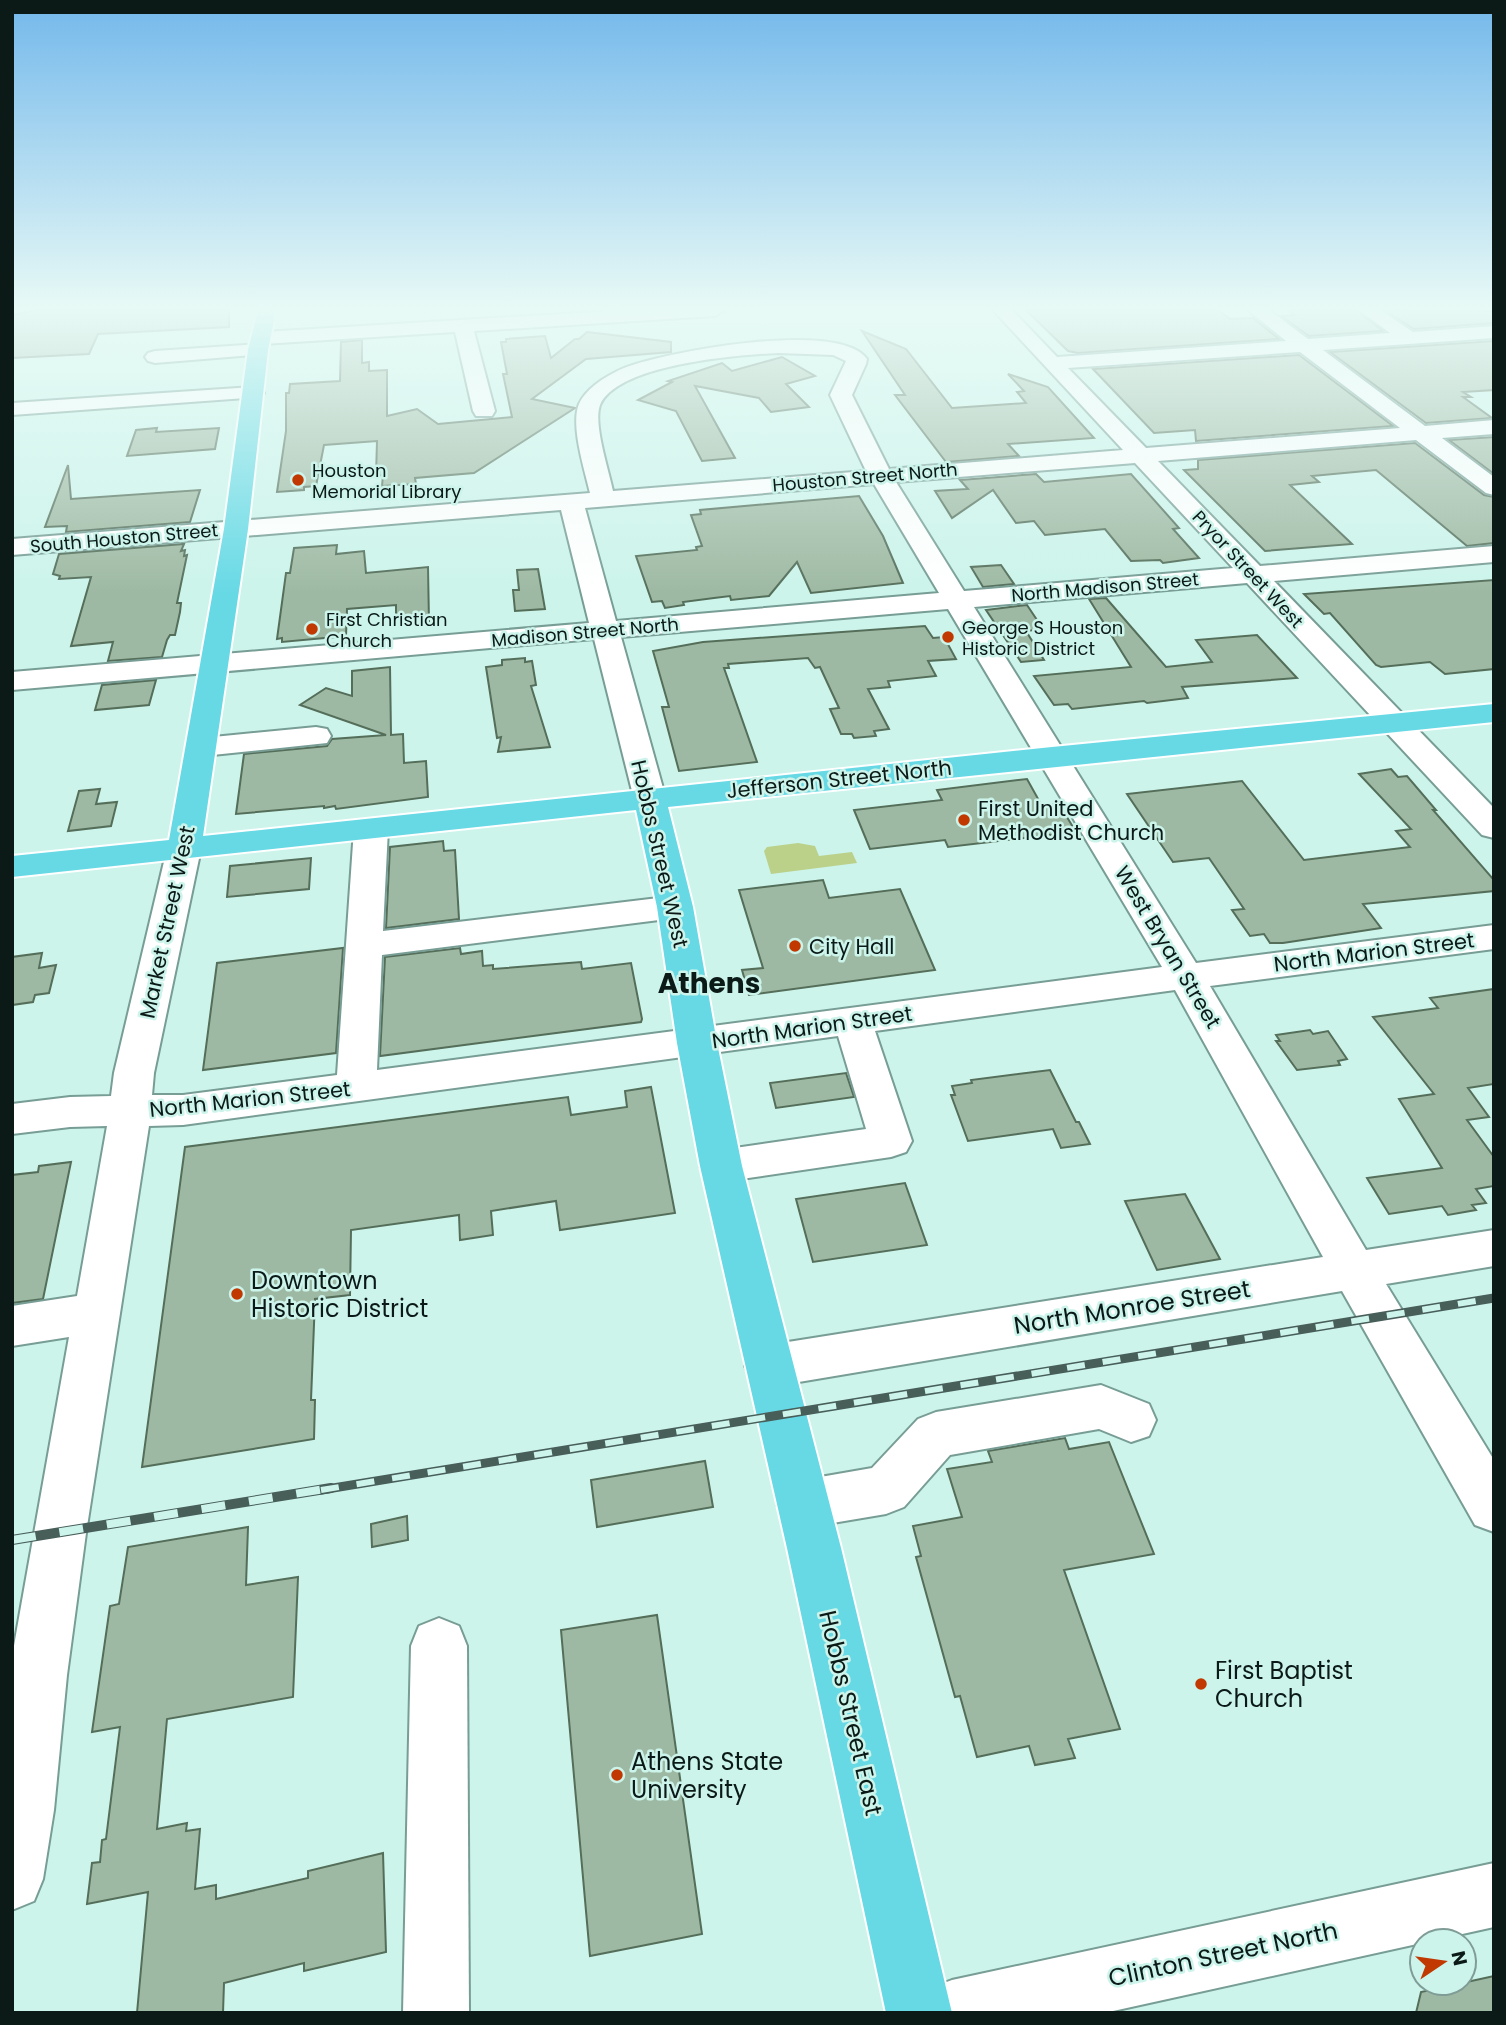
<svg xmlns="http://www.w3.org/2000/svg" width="1506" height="2025" viewBox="0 0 1506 2025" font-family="Poppins,sans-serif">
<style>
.green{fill:#bbd18a}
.building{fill:#9eb9a3;stroke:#546e5a;stroke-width:2}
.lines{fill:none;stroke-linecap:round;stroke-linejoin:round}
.minor-casing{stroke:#779d95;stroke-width:4}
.major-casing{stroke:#fff;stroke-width:4}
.minor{fill:#fff;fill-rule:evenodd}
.major{fill:#67d9e5;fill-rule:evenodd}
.rail-far1-casing{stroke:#475e59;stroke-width:9}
.rail-casing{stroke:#475e59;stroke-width:10}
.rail-far1{stroke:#ccf4eb;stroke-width:6;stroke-dasharray:18;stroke-linecap:butt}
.rail{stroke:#ccf4eb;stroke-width:8;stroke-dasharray:24;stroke-linecap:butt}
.poi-dot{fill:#c13901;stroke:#ccf4eb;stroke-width:2.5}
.labels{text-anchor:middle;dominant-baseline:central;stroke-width:5;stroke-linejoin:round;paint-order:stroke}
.far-poi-label{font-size:18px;fill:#0b1a17;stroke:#ccf4eb;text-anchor:start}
.far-street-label{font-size:18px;fill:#0b1a17;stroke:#ccf4eb}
.street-label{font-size:21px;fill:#0b1a17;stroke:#ccf4eb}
.poi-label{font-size:21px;fill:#0b1a17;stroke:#ccf4eb;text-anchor:start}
.near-poi-label{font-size:24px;fill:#0b1a17;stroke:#ccf4eb;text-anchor:start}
.near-street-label{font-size:24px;fill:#0b1a17;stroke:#ccf4eb}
.district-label{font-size:28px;font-weight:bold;fill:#0b1a17;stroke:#ccf4eb}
</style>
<rect width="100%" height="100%" fill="#ccf4eb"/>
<!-- green -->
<polygon class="green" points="798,843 815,846 819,856 852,852 857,863 771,874 764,851 767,847"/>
<!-- building -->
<g class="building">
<polygon points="36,310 229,310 229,327 98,334 89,354 12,358 12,315"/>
<polygon points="1026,310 1218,310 1230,319 1253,318 1279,339 1078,353 1068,351"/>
<polygon points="1288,310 1357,310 1383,331 1309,336 1281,316 1295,315"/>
<polygon points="1384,310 1494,311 1494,323 1414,329"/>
<polygon points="862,331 906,349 952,408 1026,403 1017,392 1024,391 1008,374 1048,387 1094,438 1008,444 1019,456 946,462 895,395 905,395"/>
<polygon points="587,332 671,342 671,352 586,359 532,399 575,408 474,473 415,478 416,484 382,486 383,475 376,476 377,441 324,445 316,486 304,487 304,490 277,492 286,431 286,393 289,393 290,384 340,381 341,342 362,340 362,363 369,362 369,371 387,370 387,416 417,409 438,424 512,417 503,374 507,374 501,342 506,342 506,339 545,336 551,358 575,339 579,339"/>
<polygon points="1494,341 1494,390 1463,392 1471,397 1463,397 1492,418 1426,423 1330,352"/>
<polygon points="1299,355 1393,426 1196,441 1195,430 1154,433 1093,369"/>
<polygon points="782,357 815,376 786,384 809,407 771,412 759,398 695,386 735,458 702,461 676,411 638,400 672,382 668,381 722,363 732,371"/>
<polygon points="157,428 156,432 219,428 215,449 127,456 136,430"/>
<polygon points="1494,437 1494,474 1449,440"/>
<polygon points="1415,443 1484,495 1494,497 1494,543 1467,546 1376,470 1312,476 1319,482 1290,485 1352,544 1265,551 1184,470 1198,469 1198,460"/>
<polygon points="68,465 71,499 200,490 190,522 66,532 67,526 45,527"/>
<polygon points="1036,474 1044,482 1131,474 1179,528 1173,529 1199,558 1163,563 1160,560 1131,561 1105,529 1045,535 1034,521 1016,523 993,490 952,518 935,491 968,489 960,480"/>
<polygon points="859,496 883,536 903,583 811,593 797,562 769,596 731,600 730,596 714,598 683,602 684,605 665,608 662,601 652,602 636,556 697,550 696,547 702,546 691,515 701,514 700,510"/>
<polygon points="184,544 181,551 185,550 184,556 187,555 177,603 181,603 180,612 175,635 170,635 167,640 162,657 108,661 113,642 71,646 91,577 59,579 60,576 53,574 59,554"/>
<polygon points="337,545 336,554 364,551 366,573 428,567 429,623 396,625 396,605 347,609 346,636 282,642 282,638 277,639 286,573 290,573 294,548"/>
<polygon points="1001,565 1014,584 983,587 971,567"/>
<polygon points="538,569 545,609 515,611 513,590 519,590 517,570"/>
<polygon points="1494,580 1494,669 1445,674 1430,662 1381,667 1376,665 1330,613 1324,614 1304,594"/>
<polygon points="1106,598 1166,667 1212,662 1196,640 1257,635 1297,678 1182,687 1188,698 1147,703 1144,701 1072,709 1068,704 1054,705 1034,676 1131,667 1089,599"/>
<polygon points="1027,605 1043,629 1026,631 1044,660 1021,662 986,610"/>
<polygon points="925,626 933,638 944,637 956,659 928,661 936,676 888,681 890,687 868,689 889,729 874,731 876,736 854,738 852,734 841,734 830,709 839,708 820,667 815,668 808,658 728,664 729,668 724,668 757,762 679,771 662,707 669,707 653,651 703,642"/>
<polygon points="525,658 525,662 532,661 536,685 531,686 550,747 498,752 501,737 497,738 486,667 502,665 502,660"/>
<polygon points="390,667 391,735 403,734 404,763 426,761 428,797 336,809 335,806 324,808 324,806 236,814 244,754 327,746 332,739 386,735 300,705 326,688 352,696 352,671"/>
<polygon points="156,680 149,705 95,710 102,685"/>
<polygon points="1391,769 1398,777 1407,776 1436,810 1433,810 1494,880 1494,891 1363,904 1381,928 1283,943 1270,943 1264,934 1250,936 1232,910 1244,909 1209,858 1173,862 1127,794 1242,781 1304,860 1410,847 1396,831 1411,829 1359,774"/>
<polygon points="1027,779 1042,806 1059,804 1076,832 948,847 945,840 870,849 854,810 942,800 937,790"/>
<polygon points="100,789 96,804 117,802 111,826 68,831 79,791"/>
<polygon points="443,841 444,851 455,850 459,919 386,928 390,847"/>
<polygon points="311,858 309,889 227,897 230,866"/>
<polygon points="823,880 829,898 900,889 935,970 749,995 742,970 763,968 739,890"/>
<polygon points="343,948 336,1053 203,1070 217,963"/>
<polygon points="460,948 461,954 482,951 483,966 493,965 493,969 581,962 582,969 631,963 642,1019 641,1022 380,1056 385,957"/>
<polygon points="42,953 39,968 56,965 49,993 35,995 33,1002 12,1005 12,957"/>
<polygon points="1494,989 1494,1084 1468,1088 1489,1117 1467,1120 1494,1157 1494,1186 1476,1189 1486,1203 1472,1205 1476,1210 1448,1215 1442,1206 1389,1214 1367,1178 1442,1168 1399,1099 1434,1094 1373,1017 1438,1008 1430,998"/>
<polygon points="1310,1030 1313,1034 1328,1031 1347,1059 1338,1061 1340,1065 1297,1070 1276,1041 1280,1041 1276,1035"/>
<polygon points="1050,1070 1076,1122 1079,1122 1090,1144 1061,1148 1053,1129 968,1141 951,1095 955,1095 952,1086 972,1083 971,1080"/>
<polygon points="846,1073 854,1097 776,1108 770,1083"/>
<polygon points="651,1087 675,1213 560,1230 556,1201 491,1211 493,1235 460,1240 459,1215 351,1230 350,1295 315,1299 311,1400 315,1400 314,1439 142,1467 185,1147 568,1097 571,1115 627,1107 625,1091"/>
<polygon points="71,1162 43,1299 12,1303 12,1175 38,1172 39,1166"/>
<polygon points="905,1183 927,1245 813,1262 796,1199"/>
<polygon points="1185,1194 1220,1259 1157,1270 1125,1201"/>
<polygon points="1065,1438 1069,1449 1109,1442 1154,1554 1064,1570 1120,1729 1068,1739 1075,1758 1035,1765 1029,1746 977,1757 960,1696 955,1697 916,1557 921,1556 913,1526 962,1517 947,1469 992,1462 988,1451"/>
<polygon points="705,1461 713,1507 597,1527 591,1480"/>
<polygon points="407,1516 408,1540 372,1547 371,1524"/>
<polygon points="248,1527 246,1585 298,1577 293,1697 167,1719 157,1829 187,1823 186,1831 200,1829 195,1889 216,1885 216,1899 308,1878 308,1871 383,1853 386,1952 304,1971 304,1963 224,1983 223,2013 137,2013 148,1892 87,1904 92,1863 100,1862 102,1840 106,1839 120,1727 92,1732 110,1606 119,1604 128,1547"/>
<polygon points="657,1615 702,1934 590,1956 561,1630"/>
<polygon points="1494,1976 1494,2013 1416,2013 1421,1992"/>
</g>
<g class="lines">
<!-- minor casing -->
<g class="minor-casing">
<g id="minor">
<polygon points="627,310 724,310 715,316 474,331 495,411 492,416 476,416 473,411 455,332 263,344 253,338 263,332"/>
<path d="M993,310H1012L1057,357L1286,341L1248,310H1269L1308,339L1390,333L1359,310H1380L1413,332L1494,326V338L1323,350L1425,426L1494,420V434L1442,438L1494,477V495L1486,493L1416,440L1158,461L1260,566L1494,546V562L1274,581L1494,808V838L1482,835L1247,583L974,607L1196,963L1494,925V949L1210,986L1366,1250L1494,1230V1266L1386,1284L1494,1460V1532L1475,1525L1342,1291L769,1387L752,1381L745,1366L752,1351L769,1345L1323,1257L1175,990L875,1031L912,1141L906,1152L891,1157L721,1182L706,1177L700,1166L706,1155L721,1150L866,1129L838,1036L183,1125L149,1126L86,1533L67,1675L54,1810L43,1879L34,1901L12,1910V1657L69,1337L12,1346V1306L77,1296L107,1126L70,1127L12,1134V1104L70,1097L111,1096L114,1073L167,849L172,842L184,839L196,842L201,849L154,1073L152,1095H183L337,1075L354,829L359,822L371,819L383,822L388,829L383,931L675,896L688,899L693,907L688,915L675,918L382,955L377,1070L1162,967L948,609L621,637L666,799L661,806L650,809L639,806L634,799L594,639L12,690V672L589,623L561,510L12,555V539L590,493C585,471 570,425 579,404C587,387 608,375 624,368C666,352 839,319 867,359L866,364L852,395L889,469L1123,450ZM1300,352L1400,428L1146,448L1068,368ZM778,353L833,355L846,361L830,395L866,471L613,491C609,471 593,424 600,405C618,364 738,355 778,353ZM1135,463L1233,568L964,591L896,482ZM874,484L939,593L616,621L585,508Z"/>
<polygon points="258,344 265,346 268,350 265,354 155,363 148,361 145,357 148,353 155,351"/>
<polygon points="253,387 260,389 264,393 260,397 12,415 12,403"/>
<polygon points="316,727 327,729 331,736 327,743 203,756 192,754 187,747 192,740 203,738"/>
<polygon points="1101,1385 1149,1404 1156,1420 1149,1436 1131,1442 1099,1429 950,1455 904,1507 886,1514 803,1528 784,1521 777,1504 784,1487 803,1480 872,1468 918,1419 936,1412"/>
<polygon points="439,1618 459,1626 467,1646 469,2013 403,2013 411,1646 419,1626"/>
<polygon points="1494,1863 1494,1927 1104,2013 919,2013 928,1989 952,1980"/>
</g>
</g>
<!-- major casing -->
<g class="major-casing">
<polygon id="major" points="258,310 276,310 268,350 248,529 203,836 1052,747 1494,704 1494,722 668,807 693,907 717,1043 742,1166 841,1548 952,2013 886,2013 787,1548 700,1166 677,1043 657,907 636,810 12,877 12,856 169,840 224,529 248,350"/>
</g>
<!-- minor -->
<use href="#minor" class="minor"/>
<!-- major -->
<use href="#major" class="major"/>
<!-- rail-far1 casing -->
<g class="rail-far1-casing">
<polyline id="rail-far1" points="321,1490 1494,1298"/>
</g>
<!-- rail casing -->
<g class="rail-casing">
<polyline id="rail" points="12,1540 331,1488"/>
</g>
<!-- rail-far1 -->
<use href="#rail-far1" class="rail-far1"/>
<!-- rail -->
<use href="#rail" class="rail"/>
</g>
<!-- sky -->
<linearGradient id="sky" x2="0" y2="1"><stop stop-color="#73b8eb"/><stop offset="0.52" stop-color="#e8faf6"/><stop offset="1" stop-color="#e8faf6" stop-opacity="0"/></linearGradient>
<rect width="1506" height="593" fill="url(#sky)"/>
<!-- markers -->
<g class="poi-dot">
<circle cx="298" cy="480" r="7"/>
<circle cx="312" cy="629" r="7"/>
<circle cx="948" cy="637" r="7"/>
<circle cx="964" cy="820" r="7"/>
<circle cx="795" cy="946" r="7"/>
<circle cx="237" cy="1294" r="7"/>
<circle cx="1201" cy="1684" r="7"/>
<circle cx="617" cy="1775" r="7"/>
</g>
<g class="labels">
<!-- far-poi labels -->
<g class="far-poi-label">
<text x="312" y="470">Houston<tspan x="312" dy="21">Memorial Library</tspan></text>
<text x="326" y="619">First Christian<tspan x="326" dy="21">Church</tspan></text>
<text x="962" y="627">George S Houston<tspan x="962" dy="21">Historic District</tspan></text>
</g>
<!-- far-street labels -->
<g class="far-street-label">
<text transform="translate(865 477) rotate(-5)">Houston Street North</text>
<text transform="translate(124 538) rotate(-5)">South Houston Street</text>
<text transform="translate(1248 569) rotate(47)">Pryor Street West</text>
<text transform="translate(1105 587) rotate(-5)">North Madison Street</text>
<text transform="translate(585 632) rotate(-5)">Madison Street North</text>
</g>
<!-- street labels -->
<g class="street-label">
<text transform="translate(839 779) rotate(-6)">Jefferson Street North</text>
<text transform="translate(660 854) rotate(77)">Hobbs Street West</text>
<text transform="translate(167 922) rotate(-78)">Market Street West</text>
<text transform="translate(1168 947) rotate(59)">West Bryan Street</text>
<text transform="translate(1374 952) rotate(-7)">North Marion Street</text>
<text transform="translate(812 1027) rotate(-8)">North Marion Street</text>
<text transform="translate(250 1099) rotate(-6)">North Marion Street</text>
</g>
<!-- poi labels -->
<g class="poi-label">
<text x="978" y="808">First United<tspan x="978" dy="24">Methodist Church</tspan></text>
<text x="809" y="946">City Hall</text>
</g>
<!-- near-poi labels -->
<g class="near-poi-label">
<text x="251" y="1280">Downtown<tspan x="251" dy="28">Historic District</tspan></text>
<text x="1215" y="1670">First Baptist<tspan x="1215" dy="28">Church</tspan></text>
<text x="631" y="1761">Athens State<tspan x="631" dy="28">University</tspan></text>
</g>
<!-- near-street labels -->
<g class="near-street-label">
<text transform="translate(1132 1307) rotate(-9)">North Monroe Street</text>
<text transform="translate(851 1713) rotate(77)">Hobbs Street East</text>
<text transform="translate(1223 1954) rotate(-12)">Clinton Street North</text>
</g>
<!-- district labels -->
<g class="district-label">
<text x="709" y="983">Athens</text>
</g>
</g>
<!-- border -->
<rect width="1506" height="2025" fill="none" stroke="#0b1a17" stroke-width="28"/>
<!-- north arrow -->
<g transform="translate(1443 1962) rotate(77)"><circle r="33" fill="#ccf4eb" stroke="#7f9d96" stroke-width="2"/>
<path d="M0-5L12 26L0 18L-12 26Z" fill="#c13901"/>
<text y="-10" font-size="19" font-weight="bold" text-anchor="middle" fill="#0b1a17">N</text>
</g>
</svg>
